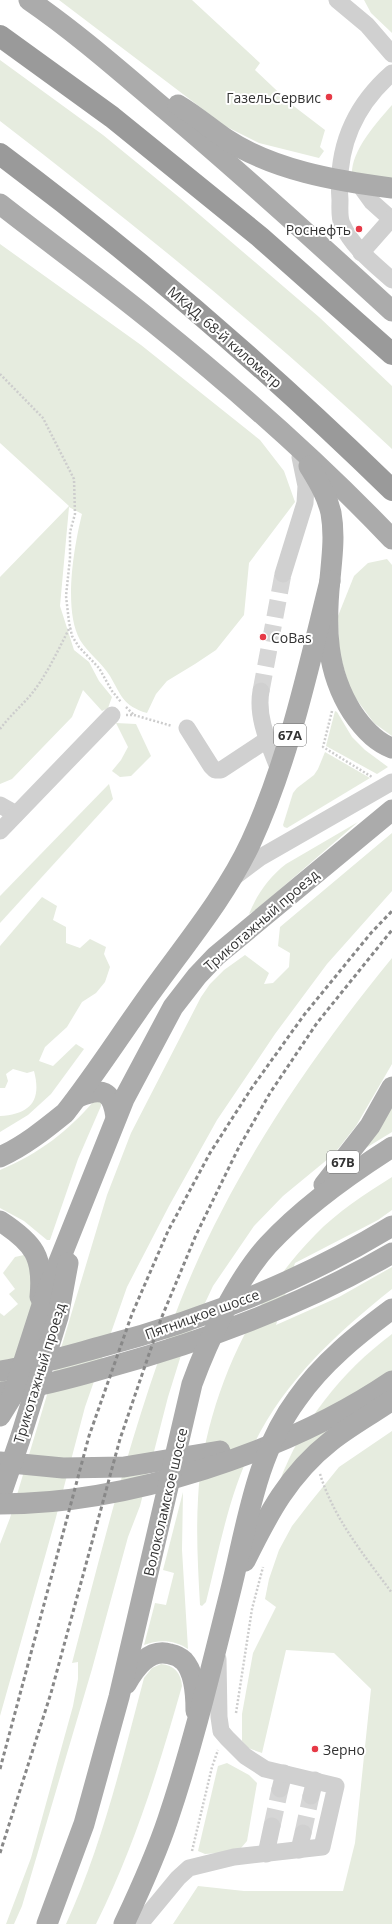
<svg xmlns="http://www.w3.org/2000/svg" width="392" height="1924" viewBox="0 0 392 1924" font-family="'Open Sans',sans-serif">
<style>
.green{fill:#e6ecdf}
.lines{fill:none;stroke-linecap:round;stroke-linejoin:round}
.minor-tunnel{stroke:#d6d6d6;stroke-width:17;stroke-dasharray:17 8;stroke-linecap:butt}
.path{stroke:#cdcdcd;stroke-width:2.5;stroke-dasharray:2 2;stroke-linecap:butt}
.minor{stroke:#d0d0d0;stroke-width:17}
.major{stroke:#ababab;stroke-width:21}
.highway{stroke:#9a9a9a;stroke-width:22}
.rail{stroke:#888;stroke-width:3;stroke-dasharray:4 3;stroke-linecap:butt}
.poi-dot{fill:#e63946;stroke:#fff;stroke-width:1.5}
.labels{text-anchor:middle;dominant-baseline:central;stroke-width:4;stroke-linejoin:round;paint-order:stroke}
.shield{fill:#fff;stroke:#707070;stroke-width:1}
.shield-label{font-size:13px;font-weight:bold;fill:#333}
.poi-label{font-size:14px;fill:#333;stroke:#fff;text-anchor:end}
.street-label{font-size:14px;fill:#333;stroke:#fff}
</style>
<rect width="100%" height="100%" fill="#fff"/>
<!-- green -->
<g class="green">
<polygon points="59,0 192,0 260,63 255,70 291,104 325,130 320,147 324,151 319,158 259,143 225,126"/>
<polygon points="364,0 392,0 392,33 371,13"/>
<path d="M0,60L103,135L180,198L319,317L392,386V449C268,332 135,225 0,121Z"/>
<path d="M392,105V181L352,174C351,151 377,122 392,105Z"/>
<path d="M0,244L141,345L260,440L284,471L295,502L249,563L244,615L216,650L195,664L167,681L156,694L147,713C123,706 121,695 110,676C102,663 88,653 80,640C63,610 74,546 82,514L69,507L60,606L74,650L89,662L99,681L112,697L108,708L102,711L83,690L72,717L12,779L0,784V577L69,506L0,443Z"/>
<polygon points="387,559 392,565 392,736 374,723 351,692 339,652 338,616 354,576 368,563"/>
<polygon points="335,711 337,712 352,737 365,750 388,767 377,774 326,746"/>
<polygon points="116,723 136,724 151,756 131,776 120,777 112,771 121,760 128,747"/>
<polygon points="325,752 370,778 287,828 284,827 283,825 293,793 297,788 314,775 318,769"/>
<polygon points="109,784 113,799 0,923 0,896"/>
<path d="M358,822L256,910L249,914C257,894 269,877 286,864Z"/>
<polygon points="392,833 392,891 327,964 275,1034 217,1120 169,1206 127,1287 85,1407 55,1521 0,1716 0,1544 10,1518 107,1195 131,1133 201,997 210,984 224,970 245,955 269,973 264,984 273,983 289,967 290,953 278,946 280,927"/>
<path d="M42,897L57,906L53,920L66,927V943L80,948L90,939L106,947L104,954L110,967L105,982L96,993L82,1002L67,1027L45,1047L39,1061L53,1066L76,1044L84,1049L51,1094L28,1115L0,1132V1116C30,1114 42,1101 34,1071L27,1073L13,1069L6,1074L8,1081L5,1088H0V946Z"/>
<path d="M392,958V1064L356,1126L334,1154L283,1196L254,1226L213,1286L182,1352L168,1397L140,1506L128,1537L92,1669L22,1906L14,1924H6L31,1858L73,1706L78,1679V1662L72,1663C104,1541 134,1419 180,1302C230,1176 307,1062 392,958Z"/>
<path d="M95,1100L101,1102V1106L78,1159L50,1240H47L24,1221L0,1208V1170C40,1153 67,1132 95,1100Z"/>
<polygon points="392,1103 392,1132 361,1151"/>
<path d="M392,1177V1210L378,1220L295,1263L276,1325L339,1297L392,1267V1289C336,1334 285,1380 253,1446C229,1494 219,1550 206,1602L202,1606L200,1605C198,1569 196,1534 198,1499C203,1406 250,1300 315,1235C337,1212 365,1194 392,1177Z"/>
<polygon points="24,1255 33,1273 33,1304 0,1404 0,1313 4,1316 18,1304 9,1294 15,1289 3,1273 15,1257"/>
<path d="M392,1334V1389L279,1483C301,1423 340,1373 392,1334Z"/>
<polygon points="392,1431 392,1924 173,1924 198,1886 244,1891 343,1891 355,1843 371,1689 334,1653 286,1650 262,1753 248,1748 242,1741 242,1714 253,1653 276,1607 265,1599 269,1579 279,1550 292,1526 309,1504 339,1467"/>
<path d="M183,1492L182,1550L188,1649C175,1640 159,1639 144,1645L155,1603L166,1605L174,1573L163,1570Z"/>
<path d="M161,1664C174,1665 181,1673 182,1686C159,1767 134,1848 96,1924H66C102,1846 122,1761 144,1678L152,1668Z"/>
<polygon points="227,1763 249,1775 257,1783 247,1841 241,1848 218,1853 205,1854 198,1851 218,1766"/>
</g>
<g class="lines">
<!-- minor-tunnel -->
<g class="minor-tunnel">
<polyline points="261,691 283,574"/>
<polyline points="272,1826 280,1789"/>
<polyline points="303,1833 311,1796"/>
</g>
<!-- path -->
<g class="path">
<polyline points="0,374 43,418 74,479 75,514 70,532 70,558 66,596 69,622 72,636 79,647 99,668 112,691 121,702"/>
<polyline points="126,707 134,715"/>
<polyline points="332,711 323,747 372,777"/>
<polyline points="126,715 134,715 172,726"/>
<path d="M0,729C9,717 19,708 29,697C46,677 58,650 70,627"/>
<path d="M320,1474C334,1519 364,1555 392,1593"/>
<polyline points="236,1713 252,1609 263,1567"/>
<polyline points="192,1851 212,1767 218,1750"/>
</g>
<!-- minor -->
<g class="minor">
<polyline points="337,0 367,25 392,54"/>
<path d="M392,73C353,107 336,149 340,200C340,207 339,218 342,224C352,247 374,264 392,280"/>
<polyline points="359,184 372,202 392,220"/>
<polyline points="361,253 391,219"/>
<polyline points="283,574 305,503 306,486 300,457"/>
<path d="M261,691C256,718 270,746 279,770"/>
<polyline points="187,728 211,766 215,770 221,770 268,739"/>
<polyline points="0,805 16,814"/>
<polyline points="0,831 112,715"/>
<polyline points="233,878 261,857 392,782"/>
<polyline points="280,1789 284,1773"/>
<polyline points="311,1796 315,1780"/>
<polyline points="299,1850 303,1833"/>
<polyline points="266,1854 272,1826"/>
<polyline points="140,1924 178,1878 189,1868 234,1857 322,1847 336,1786 265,1769 245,1756 227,1738 221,1731 219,1717 218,1659"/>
</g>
<!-- major -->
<g class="major">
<path d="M29,0C77,33 121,72 166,110C243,175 318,243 392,311"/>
<path d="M178,105C195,115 210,128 226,139C273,170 336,181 392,188"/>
<path d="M0,204C51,244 104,282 154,323C237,390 318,461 392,539"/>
<path d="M309,466C318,481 327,495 331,513C335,535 332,557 330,579C325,627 326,671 352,712C362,727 375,742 392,748"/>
<path d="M78,1097C102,1087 112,1090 116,1117"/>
<path d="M0,1157C24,1146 44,1130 65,1113C95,1075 121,1034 149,995C184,946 226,896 251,842C289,759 308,669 330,581"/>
<polyline points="324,1185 370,1126 392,1087"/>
<path d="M0,1221C34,1243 44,1257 40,1297"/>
<path d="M0,1371C34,1366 67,1356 100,1347C202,1320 302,1281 392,1226"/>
<path d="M3,1392C38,1387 72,1378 106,1368C205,1341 303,1305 392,1253"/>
<polyline points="0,1416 13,1395 44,1299 124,1099 173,1007 197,976 216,956 392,810"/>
<polyline points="0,1462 63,1468 124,1467 220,1451"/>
<polyline points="0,1497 20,1439 58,1317 68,1263"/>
<path d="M0,1504C127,1504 287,1452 392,1381"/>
<path d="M245,1561C268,1514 289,1474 331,1441C350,1426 372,1414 392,1400"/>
<path d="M126,1684C135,1668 149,1648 170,1654C175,1655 180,1657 184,1661C195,1673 196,1696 196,1711"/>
<path d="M47,1924L84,1824L119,1697L192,1384C208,1340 237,1279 268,1245C303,1207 348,1175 392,1147"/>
<path d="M124,1924C140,1890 156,1855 168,1819C193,1745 211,1669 230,1593C247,1526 255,1456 297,1399C322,1363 357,1335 392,1309"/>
</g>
<!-- highway -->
<g class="highway">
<polyline points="0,36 112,117 260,237 392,354"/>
<path d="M0,154C138,257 269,370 392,490"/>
</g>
<!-- rail -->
<g class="rail">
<polyline points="0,1769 89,1436 132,1314 168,1231 210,1153 251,1089 304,1015 371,933 392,911"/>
<polyline points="0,1853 51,1693 120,1439 161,1319 196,1235 238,1149 270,1093 317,1023 392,930"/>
</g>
</g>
<!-- markers -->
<g class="poi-dot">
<circle cx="329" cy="97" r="4"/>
<circle cx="359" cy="229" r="4"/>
<circle cx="263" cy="637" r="4"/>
<circle cx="315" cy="1749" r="4"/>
</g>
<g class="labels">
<!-- shield labels -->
<g class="shield">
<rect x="274" y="724" width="32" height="22" rx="3"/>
<rect x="327" y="1151" width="32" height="22" rx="3"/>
</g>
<g class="shield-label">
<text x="290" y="735">67A</text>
<text x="343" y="1162">67B</text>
</g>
<!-- poi labels -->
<g class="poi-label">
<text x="321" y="97">ГазельСервис</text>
<text x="351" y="229">Роснефть</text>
<text x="271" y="637" text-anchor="start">CoBas</text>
<text x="323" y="1749" text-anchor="start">Зерно</text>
</g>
<!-- street labels -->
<g class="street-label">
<text transform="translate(225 337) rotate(41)">МКАД, 68-й километр</text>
<text transform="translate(261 920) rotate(-41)">Трикотажный проезд</text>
<text transform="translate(202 1314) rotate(-20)">Пятницкое шоссе</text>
<text transform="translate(39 1373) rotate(-73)">Трикотажный проезд</text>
<text transform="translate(165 1502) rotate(-77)">Волоколамское шоссе</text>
</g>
</g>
</svg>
